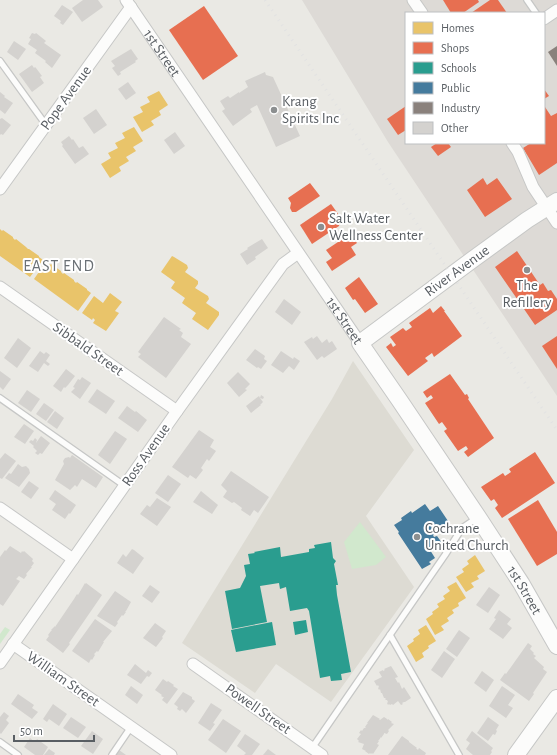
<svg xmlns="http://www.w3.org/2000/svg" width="557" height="755" viewBox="0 0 557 755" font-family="'Alegreya Sans',sans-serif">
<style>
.industrial{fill:#dddad6;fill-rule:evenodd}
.education{fill:#dddbd3}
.green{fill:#d1e8cd}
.homes{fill:#e9c46a}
.shops{fill:#e76f51}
.schools{fill:#2a9d8f}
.public{fill:#457b9d}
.industry{fill:#8a817c}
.building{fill:#d4d2cf}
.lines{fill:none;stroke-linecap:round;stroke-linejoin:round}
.lane-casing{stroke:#c6c7c6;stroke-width:8}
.street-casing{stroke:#c6c7c6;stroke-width:13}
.secondary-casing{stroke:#c6c7c6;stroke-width:18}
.lane{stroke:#fcfcfb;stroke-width:5.5}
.street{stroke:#fcfcfb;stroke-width:11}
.secondary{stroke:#fcfcfb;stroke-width:16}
.rail{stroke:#e2e2e2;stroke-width:3;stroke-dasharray:1 5;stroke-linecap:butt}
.poi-dot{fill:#8c8f90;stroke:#fff;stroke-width:1.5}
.labels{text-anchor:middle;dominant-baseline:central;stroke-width:4;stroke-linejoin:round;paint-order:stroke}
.street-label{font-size:15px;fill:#595e63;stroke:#fff}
.poi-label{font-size:15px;fill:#595e63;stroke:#fff;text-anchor:start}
.neighbourhood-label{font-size:16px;letter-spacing:1px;fill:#6a7075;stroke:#fff}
</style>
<rect width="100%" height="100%" fill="#eae9e4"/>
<!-- industrial -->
<path class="industrial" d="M302,0H557V396L388,142ZM406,13H544V143H406Z"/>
<!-- education -->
<polygon class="education" points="353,361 414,450 366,516 414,587 331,702 276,664 255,693 182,643 332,399"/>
<!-- green -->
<g class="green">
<polygon points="360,522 386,557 376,565 352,569 344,542"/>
<polygon points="5,627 10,630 0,644 0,634"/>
</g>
<!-- homes -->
<g class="homes">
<polygon points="159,91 168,105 159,111 161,115 151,121 154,125 142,132 133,117 143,112 140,107 150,102 147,97"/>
<polygon points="134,127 143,141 133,147 136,151 126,157 129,161 119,167 121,171 110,178 101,164 111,158 108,153 118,148 115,143 125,138 122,133"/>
<polygon points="0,229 2,231 3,230 13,237 13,238 15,240 16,239 26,247 28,249 29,249 39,256 39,257 43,260 30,277 0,256"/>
<polygon points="172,256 174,257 187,265 188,268 185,272 198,281 198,284 195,288 208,296 209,299 206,303 219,312 219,315 208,330 192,319 196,313 182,303 185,298 171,288 175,282 161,272"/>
<polygon points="46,262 50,265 51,264 61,271 61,272 63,274 64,273 74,280 74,281 76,283 77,282 87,289 87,290 91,293 78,311 34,279"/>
<polygon points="110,293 122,302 115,311 119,313 106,331 93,323 95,320 93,318 92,320 82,313 94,296 103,303"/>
<polygon points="475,555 485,571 477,576 479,579 471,583 474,587 466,592 456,577 464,572 462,569 469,564 467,561"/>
<polygon points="456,582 466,598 458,603 459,606 452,610 454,613 447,618 449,621 441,626 444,630 435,635 426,619 433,614 432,612 439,607 437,604 445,599 443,596 450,591 447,587"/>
<polygon points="426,625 436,641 428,646 429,648 422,653 424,657 416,662 407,646 414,641 413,639 420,634 418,630"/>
</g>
<!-- shops -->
<g class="shops">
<polygon points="443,0 478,0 479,2 463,13 451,13"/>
<polygon points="490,0 498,0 507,13 471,13"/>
<polygon points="204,6 238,56 203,80 169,30"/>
<polygon points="544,89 549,96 544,99"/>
<polygon points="406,106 406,130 398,135 387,119"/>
<polygon points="545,107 551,116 557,113 557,163 539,175 523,148 531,143 544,143 544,108"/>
<polygon points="437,143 448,143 451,147 438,156 431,147"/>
<polygon points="483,178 487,185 497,178 512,199 485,217 467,190"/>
<polygon points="310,183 320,196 296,212 292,212 290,208 291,203 288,198"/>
<polygon points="331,204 341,218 339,226 312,244 300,225"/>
<polygon points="350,234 357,243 351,247 356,255 332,271 326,262 332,258 326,250"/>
<polygon points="517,251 540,285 543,283 548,291 551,290 557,299 557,310 535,325 495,267"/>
<polygon points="359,277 378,304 365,313 355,299 353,300 345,288"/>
<polygon points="441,306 445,311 444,311 462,336 434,357 432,353 425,358 428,361 408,376 386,347 391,343 393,347 396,345 390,337 403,328 406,331 412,327 409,323 430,308 433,313"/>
<polygon points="557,336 557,369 542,346"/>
<polygon points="450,374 465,395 467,394 469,398 468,399 494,438 468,457 464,452 468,449 466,446 458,451 444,431 447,429 442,422 439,424 425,403 433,398 431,395 427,398 423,392"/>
<polygon points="535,452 555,483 502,518 495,508 498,505 494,499 491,501 481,487 503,473 505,476 511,472 509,469"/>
<polygon points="538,500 557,532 557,554 537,566 508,519"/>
</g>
<!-- schools -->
<g class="schools">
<polygon points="331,542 333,558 336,561 334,564 338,585 336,585 337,595 351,672 341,674 342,680 331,681 330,676 320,678 309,611 307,608 290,611 286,587 280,589 279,583 260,586 267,622 232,629 225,591 240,588 246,576 244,565 250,564 248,554 255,553 254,552 280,547 281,557 309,552 309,549 315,548 314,545"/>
<polygon points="306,620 308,632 295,635 293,622"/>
<polygon points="272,622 276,645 236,652 231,630"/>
</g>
<!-- public -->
<polygon class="public" points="425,504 430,511 438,506 450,524 433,535 434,537 437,536 442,543 430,550 435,558 429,562 431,564 422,569 398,533 399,532 394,525 402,520 401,518 411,511 412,513"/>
<!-- industry -->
<polygon class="industry" points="557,46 557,66 548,52"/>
<!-- building -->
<g class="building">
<polygon points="83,0 98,0 103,7 82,22 72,8"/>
<polygon points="62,5 73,12 63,25 60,23 61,21 54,16"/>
<polygon points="32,33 35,34 36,33 46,41 44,43 61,55 52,68 45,62 46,61 35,53 37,50 28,44 31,39 29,38"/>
<polygon points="14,41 26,49 18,60 7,52"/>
<polygon points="131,49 138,59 135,61 136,62 120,72 121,74 118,76 112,68 115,66 111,61"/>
<polygon points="32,65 34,68 35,67 36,68 42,76 40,77 44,83 32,92 19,74"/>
<polygon points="265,72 266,75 273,77 300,136 276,147 257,105 250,109 252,112 233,126 222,111 225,109 220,101 228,96 230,98 239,92 239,93 248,87 245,81"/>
<polygon points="128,82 136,93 126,100 118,89"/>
<polygon points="0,92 5,96 4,97 13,103 5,114 0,110"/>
<polygon points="96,109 107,125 94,134 83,118"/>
<polygon points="2,118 11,125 3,135 1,134 0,135 0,119"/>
<polygon points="175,132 185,146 174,154 164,140"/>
<polygon points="69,136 72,140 73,139 79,148 83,146 89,154 75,164 62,146 63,145 61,142"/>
<polygon points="262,239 268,248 255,257 256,259 247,265 240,254 248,249 247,248"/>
<polygon points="284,299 301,312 292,325 275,312"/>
<polygon points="164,317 181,329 179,330 183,333 181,337 191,344 166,378 138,357 141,354 138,352"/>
<polygon points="317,336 322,343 327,339 329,343 332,341 337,349 324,358 322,356 317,360 304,342 312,337 313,339"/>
<polygon points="18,338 31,348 17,368 4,358"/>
<polygon points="255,349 265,356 264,359 267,361 261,369 258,367 257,368 246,360"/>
<polygon points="40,351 44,354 46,352 50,355 46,361 50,364 48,366 44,363 38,372 29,366"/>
<polygon points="281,351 293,359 294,357 300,361 294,370 289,366 283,373 271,365"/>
<polygon points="66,369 75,376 68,385 65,388 64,387 61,392 53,386"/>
<polygon points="0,371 11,379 3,390 0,387"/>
<polygon points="238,372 250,384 245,389 247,390 239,397 227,383"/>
<polygon points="82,377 91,383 80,399 71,392 75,388 73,387 78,379 80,380"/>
<polygon points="97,389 115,401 106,414 88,402"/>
<polygon points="27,390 40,399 31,412 18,403"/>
<polygon points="261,395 264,397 263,399 260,398 263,402 260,405 261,405 251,413 246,406 259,396 260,398"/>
<polygon points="44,403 54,410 46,421 36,414"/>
<polygon points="127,406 135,412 136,411 147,420 138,432 118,418"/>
<polygon points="55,411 64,418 57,429 47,422"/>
<polygon points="24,424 34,431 25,444 14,437"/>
<polygon points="199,430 214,440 210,447 216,451 209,461 207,459 201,468 203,470 196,479 190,475 188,478 172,467"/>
<polygon points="115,431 127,439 110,464 98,455"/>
<polygon points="41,436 50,443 42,454 40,453 38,455 35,453 37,451 33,447 34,446 29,442 31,440 33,441 35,438 37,440 36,443"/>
<polygon points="5,453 16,461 2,479 0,478 0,459"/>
<polygon points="72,455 103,477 96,488 82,479 77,487 75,485 70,490 55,480 64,464 63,461 65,458 69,457 70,458"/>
<polygon points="18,464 22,467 26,466 29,469 30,473 19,487 5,478 9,473 11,474"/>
<polygon points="231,471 269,497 258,513 254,510 250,516 241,510 242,508 234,502 232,503 223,497 227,491 221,485"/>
<polygon points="168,475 181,484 168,502 155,493"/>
<polygon points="29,481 39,488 31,499 21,492"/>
<polygon points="55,490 76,505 70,514 69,513 65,519 52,510 56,504 49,499"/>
<polygon points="201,491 218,505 212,514 193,502"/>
<polygon points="157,498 171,507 157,526 140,514 147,505 150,507"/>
<polygon points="10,546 21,553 22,551 23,552 24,551 33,559 32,561 34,563 31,567 32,567 26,574 27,575 24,579 19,576 16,579 20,581 3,606 0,604 0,557 5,550 6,551"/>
<polygon points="132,549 134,550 144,558 133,574 117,563 123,554 126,557"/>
<polygon points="85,583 86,584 86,583 102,595 69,643 70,644 63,653 46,640 49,636 48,635 51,631 52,631 51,630 55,626 55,627 74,599 74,600 74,599 77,594 78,595"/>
<polygon points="150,585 160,592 152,603 142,596"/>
<polygon points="489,587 500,595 488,613 476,605"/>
<polygon points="115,591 131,602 126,611 125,611 126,612 123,616 122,615 117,622 118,623 115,627 97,616"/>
<polygon points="499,610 511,619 507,624 512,628 503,639 489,629 496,619 494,618"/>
<polygon points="95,619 112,631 103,642 104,642 98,652 97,651 94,654 95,655 92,660 91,659 89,663 72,651"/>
<polygon points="155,623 166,631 162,637 163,638 156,647 143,638"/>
<polygon points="459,630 470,638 457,657 446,649"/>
<polygon points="528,643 532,646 530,649 534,653 533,654 536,656 534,658 544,667 543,669 547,672 533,693 534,694 529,701 500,680 505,673 506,674"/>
<polygon points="444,651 455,659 442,678 431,670"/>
<polygon points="135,664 146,673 148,670 152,673 149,677 147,676 141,684 127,675"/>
<polygon points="391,666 398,677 395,678 398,683 399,682 402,689 404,687 411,698 405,702 404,702 402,703 403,704 401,705 398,701 393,705 392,704 390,705 389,704 388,705 387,703 388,702 387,700 386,700 385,699 386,698 384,698 382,693 381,693 380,689 379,690 378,688 379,687 378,685 377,686 374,681 382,677 379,672 383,670 383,671 385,670 384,669"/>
<polygon points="482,671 494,680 486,692 474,683"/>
<polygon points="163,679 167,682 168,681 174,685 173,686 178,689 167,704 162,700 164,697 163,697 161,696 162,695 155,690"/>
<polygon points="131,686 143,695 137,704 125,695"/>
<polygon points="502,686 515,695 508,705 513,708 506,718 489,706"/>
<polygon points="183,692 192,697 192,699 195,701 186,713 182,709 180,711 177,709 178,707 174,704"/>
<polygon points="18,694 34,705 32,708 38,712 32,719 11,704"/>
<polygon points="211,703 222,710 213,723 215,724 210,731 198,723"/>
<polygon points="53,704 67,714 59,726 49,719 47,722 43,719"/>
<polygon points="4,712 9,716 6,720 9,723 1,734 0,733 0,717"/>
<polygon points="373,715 380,719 379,719 380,720 384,717 387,719 387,720 388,719 392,722 391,723 394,724 388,730 389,731 387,734 384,733 384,734 381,738 381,737 379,740 378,741 379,741 377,744 379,745 373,754 372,753 371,754 370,753 369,754 365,751 366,751 362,749 364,744 358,742 359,741 357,739 361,734 359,733 361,730 362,731 364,728 365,728 366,727 365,727 367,724 368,724 367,723"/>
<polygon points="71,717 86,727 78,738 63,728"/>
<polygon points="488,717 499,725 496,730 497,731 495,735 493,734 488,741 477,733"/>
<polygon points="223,719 241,731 226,753 208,740"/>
<polygon points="92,731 103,739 93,754 81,746"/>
<polygon points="472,731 493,748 491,751 492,752 490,755 473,755 466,749 470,743 466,740"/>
<polygon points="245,734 260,744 252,755 244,755 246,753 237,746"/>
<polygon points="402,736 409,741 409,742 417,748 416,748 418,750 419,748 426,753 425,755 388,755"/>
<polygon points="30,738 35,742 37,739 48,747 43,755 35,755 24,747"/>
<polygon points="49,749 55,753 54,755 44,755"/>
<polygon points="268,749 276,755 263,755"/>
<polygon points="119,750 126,755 115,755"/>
</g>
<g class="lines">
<!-- lane casing -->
<g class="lane-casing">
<g id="lane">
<polyline points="527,0 536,13"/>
<polyline points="0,61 46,125"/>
<polyline points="0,398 125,486"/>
<polyline points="390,635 459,755"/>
<polyline points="0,742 18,755"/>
<polyline points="312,748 445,555 462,528 477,518"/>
<polyline points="112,755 131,727"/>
</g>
</g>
<!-- street casing -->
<g class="street-casing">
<g id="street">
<path id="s1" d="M126,0L360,343"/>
<polyline points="413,0 422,13"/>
<polyline points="544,19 557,10"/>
<polyline points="512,143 518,152 533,187 557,223"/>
<polyline points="0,189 123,18 131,7"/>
<polyline points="0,287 177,411"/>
<polyline points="0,508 73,559"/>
<polyline points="13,644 171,755"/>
<polyline points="0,663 177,411 283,264 298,253"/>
<polyline points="193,664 322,755"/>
</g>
</g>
<!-- secondary casing -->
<g class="secondary-casing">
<g id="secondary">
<path id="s2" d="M557,201L527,220L472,260L360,343L400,401L478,517L521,583L557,646"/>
<polyline points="516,755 557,698"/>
</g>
</g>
<!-- lane -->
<use href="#lane" class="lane"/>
<!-- street -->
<use href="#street" class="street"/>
<!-- secondary -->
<use href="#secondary" class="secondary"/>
<!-- rail -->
<polyline class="rail" points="265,0 557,430"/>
</g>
<!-- markers -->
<g class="poi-dot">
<circle cx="274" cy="110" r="4"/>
<circle cx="321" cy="227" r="4"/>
<circle cx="527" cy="270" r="4"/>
<circle cx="417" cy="537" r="4"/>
</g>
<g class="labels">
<!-- street labels -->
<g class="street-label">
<text stroke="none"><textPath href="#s1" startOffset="64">1st Street</textPath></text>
<text transform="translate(66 98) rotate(-54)">Pope Avenue</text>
<text transform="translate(457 271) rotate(-36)">River Avenue</text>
<text stroke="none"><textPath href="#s1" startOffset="388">1st Street</textPath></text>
<text transform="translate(88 349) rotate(35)">Sibbald Street</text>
<text transform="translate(146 455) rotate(-55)">Ross Avenue</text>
<text stroke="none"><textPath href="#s2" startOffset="540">1st Street</textPath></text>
<text transform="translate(63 679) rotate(35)">William Street</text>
<text transform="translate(258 709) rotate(35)">Powell Street</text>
</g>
<!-- poi labels -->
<g class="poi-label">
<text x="282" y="101">Krang<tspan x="282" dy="17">Spirits Inc</tspan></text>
<text x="329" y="218">Salt Water<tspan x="329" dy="17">Wellness Center</tspan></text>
<text x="527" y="285" text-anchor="middle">The<tspan x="527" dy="17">Refillery</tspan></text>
<text x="425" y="528">Cochrane<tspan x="425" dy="17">United Church</tspan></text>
</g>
<!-- neighbourhood labels -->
<g class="neighbourhood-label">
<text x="59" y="266">EAST END</text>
</g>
</g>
<!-- legend -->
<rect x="405" y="12" width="140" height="132" fill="#ffffff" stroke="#bdbfc1"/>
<rect x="413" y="22" width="20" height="12" fill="#e9c46a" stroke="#bdbfc1"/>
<text x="441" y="32" font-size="12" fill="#595e63">Homes</text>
<rect x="413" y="42" width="20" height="12" fill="#e76f51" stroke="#bdbfc1"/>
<text x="441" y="52" font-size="12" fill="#595e63">Shops</text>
<rect x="413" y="62" width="20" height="12" fill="#2a9d8f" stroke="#bdbfc1"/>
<text x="441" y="72" font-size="12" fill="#595e63">Schools</text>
<rect x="413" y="82" width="20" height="12" fill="#457b9d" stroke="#bdbfc1"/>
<text x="441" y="92" font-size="12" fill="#595e63">Public</text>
<rect x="413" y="102" width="20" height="12" fill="#8a817c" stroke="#bdbfc1"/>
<text x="441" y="112" font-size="12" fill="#595e63">Industry</text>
<rect x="413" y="122" width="20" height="12" fill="#d4d2cf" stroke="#bdbfc1"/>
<text x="441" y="132" font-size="12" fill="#595e63">Other</text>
<!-- scale -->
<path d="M14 735v6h80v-6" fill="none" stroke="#595e63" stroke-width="2"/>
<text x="20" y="735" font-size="12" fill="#595e63" stroke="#ffffff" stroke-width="3" paint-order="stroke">50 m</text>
</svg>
